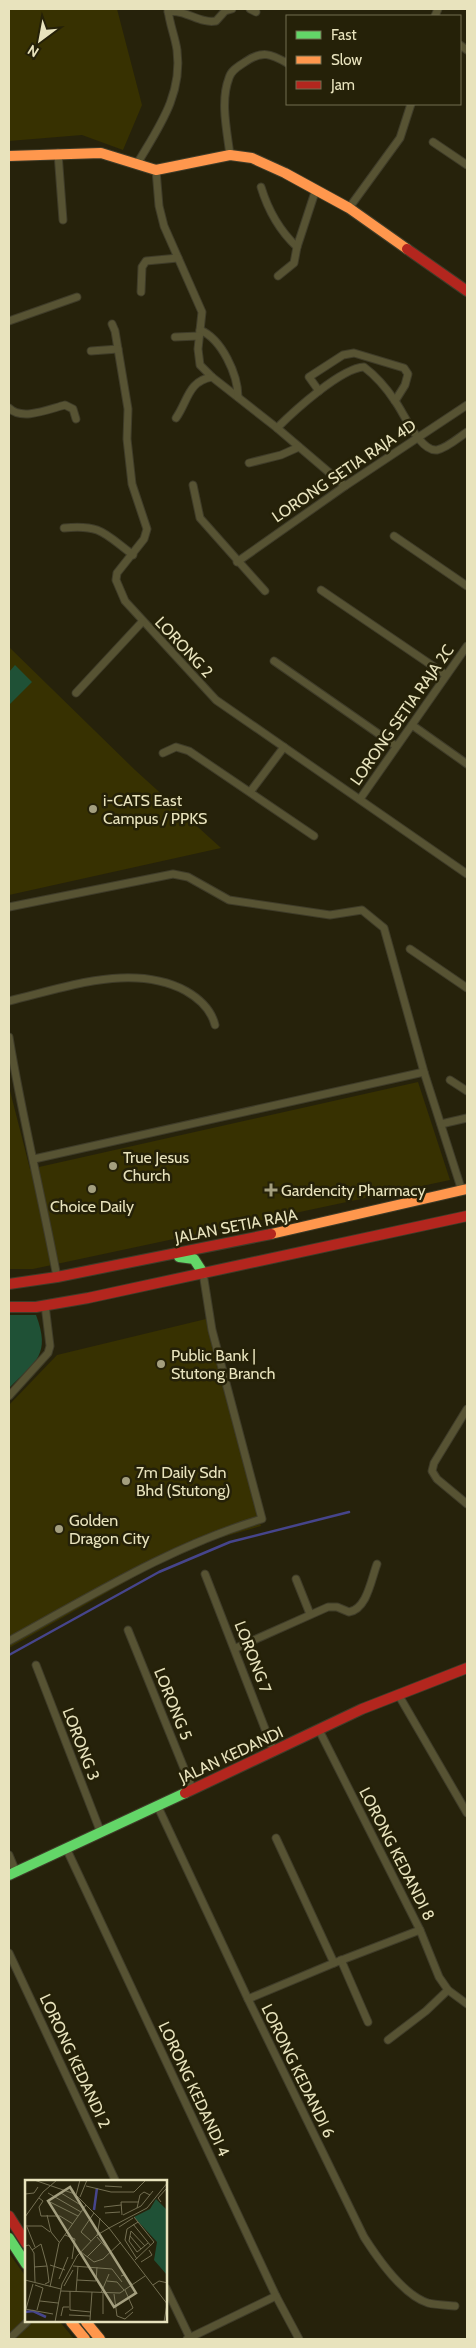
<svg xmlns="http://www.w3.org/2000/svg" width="476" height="2348" viewBox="0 0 476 2348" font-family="Cabin,sans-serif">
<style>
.built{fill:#373101}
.green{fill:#1f5136}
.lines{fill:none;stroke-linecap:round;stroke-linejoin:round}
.stream{stroke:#46458c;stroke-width:2.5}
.street-casing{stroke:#3f3c29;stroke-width:9}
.fast-casing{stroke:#3f3c29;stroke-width:12}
.slow-casing{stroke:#3f3c29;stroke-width:12}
.jam-casing{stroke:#3f3c29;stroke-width:12}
.street{stroke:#575333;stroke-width:7}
.fast{stroke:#63d668;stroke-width:10}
.slow{stroke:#ff974d;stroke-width:10}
.jam{stroke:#b3261e;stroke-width:10}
.poi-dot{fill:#a49f7f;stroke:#252108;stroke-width:2}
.labels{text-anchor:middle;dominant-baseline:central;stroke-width:5;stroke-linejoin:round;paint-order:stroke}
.street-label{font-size:16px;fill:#e8e3bd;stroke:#252108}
.poi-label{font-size:16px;fill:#e8e3bd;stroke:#252108;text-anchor:start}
.inset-river{fill:none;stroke:#46458c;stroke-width:2.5}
.inset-road{fill:none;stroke:#746f52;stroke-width:1}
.view{fill:#a49f7f;fill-opacity:0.15;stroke:#a49f7f;stroke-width:2.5}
.inset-edge{fill:none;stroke:#e8e3bd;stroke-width:2.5}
</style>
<rect width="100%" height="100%" fill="#26220b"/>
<!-- built -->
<g class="built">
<polygon points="9,9 117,9 142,105 123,150 82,135 9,141"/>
<polygon points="9,647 135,770 221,848 9,895"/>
<polygon points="418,1082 450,1180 33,1269 9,1269 9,1087 30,1169"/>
<polygon points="206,1319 261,1526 216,1539 152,1567 9,1648 9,1405 57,1355"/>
<polygon points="9,2253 26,2277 26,2322 60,2322 74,2339 9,2339"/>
</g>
<!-- green -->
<g class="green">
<polygon points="15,665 32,682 9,705 9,672"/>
<path d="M9,1315H36C51,1355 36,1361 9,1388Z"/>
</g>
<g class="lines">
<!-- stream -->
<polyline class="stream" points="9,1655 159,1572 230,1542 349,1512"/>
<!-- street casing -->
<g class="street-casing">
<g id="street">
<polyline points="250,9 256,12"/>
<path d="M168,12C186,9 199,24 216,21L225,11L232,9"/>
<polyline points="435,16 438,9"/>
<polyline points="460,45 467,50"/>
<polyline points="433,142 467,165"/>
<polyline points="58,153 63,220"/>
<path d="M230,155C227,131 220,101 229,78C231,70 239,66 245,62C262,50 271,54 287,63"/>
<path d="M137,164C158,128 183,95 177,50C175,36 169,23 168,9"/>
<polyline points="156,170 159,206 164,226 202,312 198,349 200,365 212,377 277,428 345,486"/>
<path d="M261,187C268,210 280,231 297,247"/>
<polyline points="349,208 400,138 411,104"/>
<polyline points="278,276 294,263 297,247 316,189"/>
<polyline points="141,292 142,267 146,261 178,258"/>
<polyline points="9,321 77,297"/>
<polyline points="112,324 115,331 128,409 127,439 132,484 147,529 144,539 117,573 116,580 125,601 216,700 467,874"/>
<path d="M200,330C222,339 238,375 238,397"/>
<polyline points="175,337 199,336"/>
<polyline points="91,351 118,349"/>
<polyline points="319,391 309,377 343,355 354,353 404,368 408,374 405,385 395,401"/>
<path d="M9,408C22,421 49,409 65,405L73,409L76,419"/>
<path d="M176,418C188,401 188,381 212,377"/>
<path d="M277,428C294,411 341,368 364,367C376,376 387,389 395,401C404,413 420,452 437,450C447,448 458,438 467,432"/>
<polyline points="249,463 281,455 299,447"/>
<polyline points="193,485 200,518 265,591"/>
<path d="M64,528C101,524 105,534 133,555"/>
<polyline points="394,536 467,586"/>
<polyline points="237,562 345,486 467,405"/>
<polyline points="321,590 446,675"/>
<polyline points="274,661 396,746"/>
<polyline points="76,693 142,622"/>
<polyline points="412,725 467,764"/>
<polyline points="163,753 176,747 189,751 314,836"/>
<polyline points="250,792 284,747"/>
<polyline points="360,799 467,646"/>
<polyline points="9,907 173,874 188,877 229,900 330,915 362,910 384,928 424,1072 462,1191"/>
<polyline points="410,949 467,988"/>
<path d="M9,1001C64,988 132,962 186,991C200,999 211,1009 215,1025"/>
<path d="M9,1037C22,1117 42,1197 57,1277"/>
<polyline points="450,1080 467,1091"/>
<polyline points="441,1124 467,1118"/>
<polyline points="34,1159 424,1072"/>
<polyline points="9,1396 48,1353 50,1346 45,1305"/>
<polyline points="467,1409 434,1463 432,1471 437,1479 467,1504"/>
<polyline points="205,1574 274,1752"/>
<polyline points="296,1579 310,1614"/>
<polyline points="128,1630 192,1788"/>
<path d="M9,1641C91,1596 171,1546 262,1519L212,1330L203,1273"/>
<path d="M236,1648L328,1607H337L349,1612C367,1609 371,1580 377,1564"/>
<polyline points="36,1665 101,1833"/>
<polyline points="398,1694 467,1813"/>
<polyline points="319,1730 420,1930 439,1977 448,1990 467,2004"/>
<path d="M158,1807L248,1999L364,2237C378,2259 403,2295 428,2303C436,2305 447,2305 455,2306"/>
<polyline points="67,1850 276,2296 299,2339"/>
<polyline points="9,1855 16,1872"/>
<polyline points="9,1953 116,2182"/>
<polyline points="341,1960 368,2022"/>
<polyline points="334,1963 420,1930"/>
<polyline points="248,1999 334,1963 276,1838"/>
<polyline points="388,2040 426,2011 448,1990"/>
<polyline points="166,2288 190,2338"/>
<polyline points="9,2339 27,2322"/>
<polyline points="187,2339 276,2296"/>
</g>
</g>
<!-- fast casing -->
<g class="fast-casing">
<g id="fast">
<polyline points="179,1257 194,1259 203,1273"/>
<polyline points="9,1875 185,1793"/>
<polyline points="9,2238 26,2264"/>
</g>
</g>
<!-- slow casing -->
<g class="slow-casing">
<g id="slow">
<polyline points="9,156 101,153 156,170 230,155 252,158 285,173 349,208 407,249"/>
<polyline points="271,1234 467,1189"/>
<polyline points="71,2322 85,2339"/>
<polyline points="86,2322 100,2339"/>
</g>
</g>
<!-- jam casing -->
<g class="jam-casing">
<g id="jam">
<polyline points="407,249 467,291"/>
<polyline points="9,1284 57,1277 271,1234"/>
<polyline points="9,1307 36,1307 88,1298 467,1216"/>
<polyline points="185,1793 362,1709 467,1668"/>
<polyline points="9,2216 26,2243"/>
</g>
</g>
<!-- street -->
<use href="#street" class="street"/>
<!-- fast -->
<use href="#fast" class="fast"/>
<!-- slow -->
<use href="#slow" class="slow"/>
<!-- jam -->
<use href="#jam" class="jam"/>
</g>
<!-- markers -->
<g class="poi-dot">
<circle cx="93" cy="809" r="5"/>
<circle cx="113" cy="1166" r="5"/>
<circle cx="92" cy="1189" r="5"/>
<path d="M268.5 1182.5h5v5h5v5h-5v5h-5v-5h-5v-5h5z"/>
<circle cx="161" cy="1364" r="5"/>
<circle cx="126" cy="1481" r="5"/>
<circle cx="59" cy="1529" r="5"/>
</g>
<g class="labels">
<!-- street labels -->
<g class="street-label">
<text transform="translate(344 471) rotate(-34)">LORONG SETIA RAJA 4D</text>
<text transform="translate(184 647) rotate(47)">LORONG 2</text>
<text transform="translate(402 715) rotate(-55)">LORONG SETIA RAJA 2C</text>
<text transform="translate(236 1226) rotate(-11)">JALAN SETIA RAJA</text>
<text transform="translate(253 1657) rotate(69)">LORONG 7</text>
<text transform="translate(173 1704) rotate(68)">LORONG 5</text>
<text transform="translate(81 1744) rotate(69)">LORONG 3</text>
<text transform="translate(231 1755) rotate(-25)">JALAN KEDANDI</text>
<text transform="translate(397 1854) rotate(63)">LORONG KEDANDI 8</text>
<text transform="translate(75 2061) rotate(65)">LORONG KEDANDI 2</text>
<text transform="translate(298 2071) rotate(64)">LORONG KEDANDI 6</text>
<text transform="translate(194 2089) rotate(65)">LORONG KEDANDI 4</text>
</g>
<!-- poi labels -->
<g class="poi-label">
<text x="103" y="800">i-CATS East<tspan x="103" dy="18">Campus / PPKS</tspan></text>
<text x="123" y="1157">True Jesus<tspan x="123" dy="18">Church</tspan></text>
<text x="281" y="1190">Gardencity Pharmacy</text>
<text x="92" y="1206" text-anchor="middle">Choice Daily</text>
<text x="171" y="1355">Public Bank |<tspan x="171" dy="18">Stutong Branch</tspan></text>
<text x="136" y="1472">7m Daily Sdn<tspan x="136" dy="18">Bhd (Stutong)</tspan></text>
<text x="69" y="1520">Golden<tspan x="69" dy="18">Dragon City</tspan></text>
</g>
</g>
<!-- overview -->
<g transform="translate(25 2180)">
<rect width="142" height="142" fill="#26220b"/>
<path d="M131,19L142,30V95L129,80L132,62L109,37L125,29Z" fill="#1f5136"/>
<path class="inset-river" d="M69,30L72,8M0,132L8,131L21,137"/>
<path class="inset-road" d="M9,0L50,14L84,48L72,55L52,76L37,104L30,142M143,2L122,28L84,48L143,125M61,6L86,12H109L121,0M80,6L97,7M23,13L56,32M36,13L59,27M0,14L9,13L13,7M51,15L55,0M55,17L62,0M14,18L18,21L14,27L16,36H35L48,44M25,22L53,36M136,22L133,18L141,9M79,27L96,25M112,28L115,15L119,12L125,15M80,33L95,32M22,35L26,52L34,62M97,35L96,22H113M98,35L116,26L128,11M0,37L18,12L32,0M109,37L129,62L110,80M108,44L126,66M0,46H17L25,52M2,47L10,67M94,47L108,38M40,55L50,59L47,79M72,56L75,38M105,56L116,69M72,57L85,72M66,61L56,52L69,33M0,66L4,65L9,73L10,102M120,66L106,51L104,61L112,72L116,69L123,63M7,70L16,64L22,86L9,87M56,72L69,82L78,79L96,62M62,77L77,62M112,79L100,60L102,49L113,42M116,82L127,75L124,70M25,85L40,90M48,86L87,89L97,102M96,96L99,95L108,105M34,99L43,77M0,100L36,109M52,100L71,101L72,87M82,101L92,102L99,110M20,104L24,102L22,86M10,105L18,108L12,130M128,105L134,101L143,103M39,106L48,90M25,107L34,63L61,25M100,110L108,128L100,134M36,111L95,113L120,96M45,111V130L66,132M51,112L53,86M76,113L84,94M78,113V134M89,114L92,136L100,139L108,132M15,121L33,123M0,129L28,134M1,129L8,104M44,135L65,136M36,136L38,127H44M65,140L67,112M139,142L142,124"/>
<path class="view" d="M45,7L111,113L89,127L23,21Z"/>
<rect width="142" height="142" class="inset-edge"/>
</g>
<!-- border -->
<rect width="476" height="2348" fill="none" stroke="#e8e3bd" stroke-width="20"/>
<!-- legend -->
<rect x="286" y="15" width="175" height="90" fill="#252108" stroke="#736f50"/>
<rect x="296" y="31" width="25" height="8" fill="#63d668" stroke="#736f50"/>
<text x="331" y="40" font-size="15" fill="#e8e3bd">Fast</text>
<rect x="296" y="56" width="25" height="8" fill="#ff974d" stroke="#736f50"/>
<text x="331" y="65" font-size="15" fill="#e8e3bd">Slow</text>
<rect x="296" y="81" width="25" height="8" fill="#b3261e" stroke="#736f50"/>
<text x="331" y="90" font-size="15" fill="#e8e3bd">Jam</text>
<!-- north arrow -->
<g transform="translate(40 40) rotate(212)" stroke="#252108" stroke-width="4" paint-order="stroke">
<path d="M0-4L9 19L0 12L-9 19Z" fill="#e8e3bd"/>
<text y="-8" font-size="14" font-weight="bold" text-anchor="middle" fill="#e8e3bd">N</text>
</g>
</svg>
